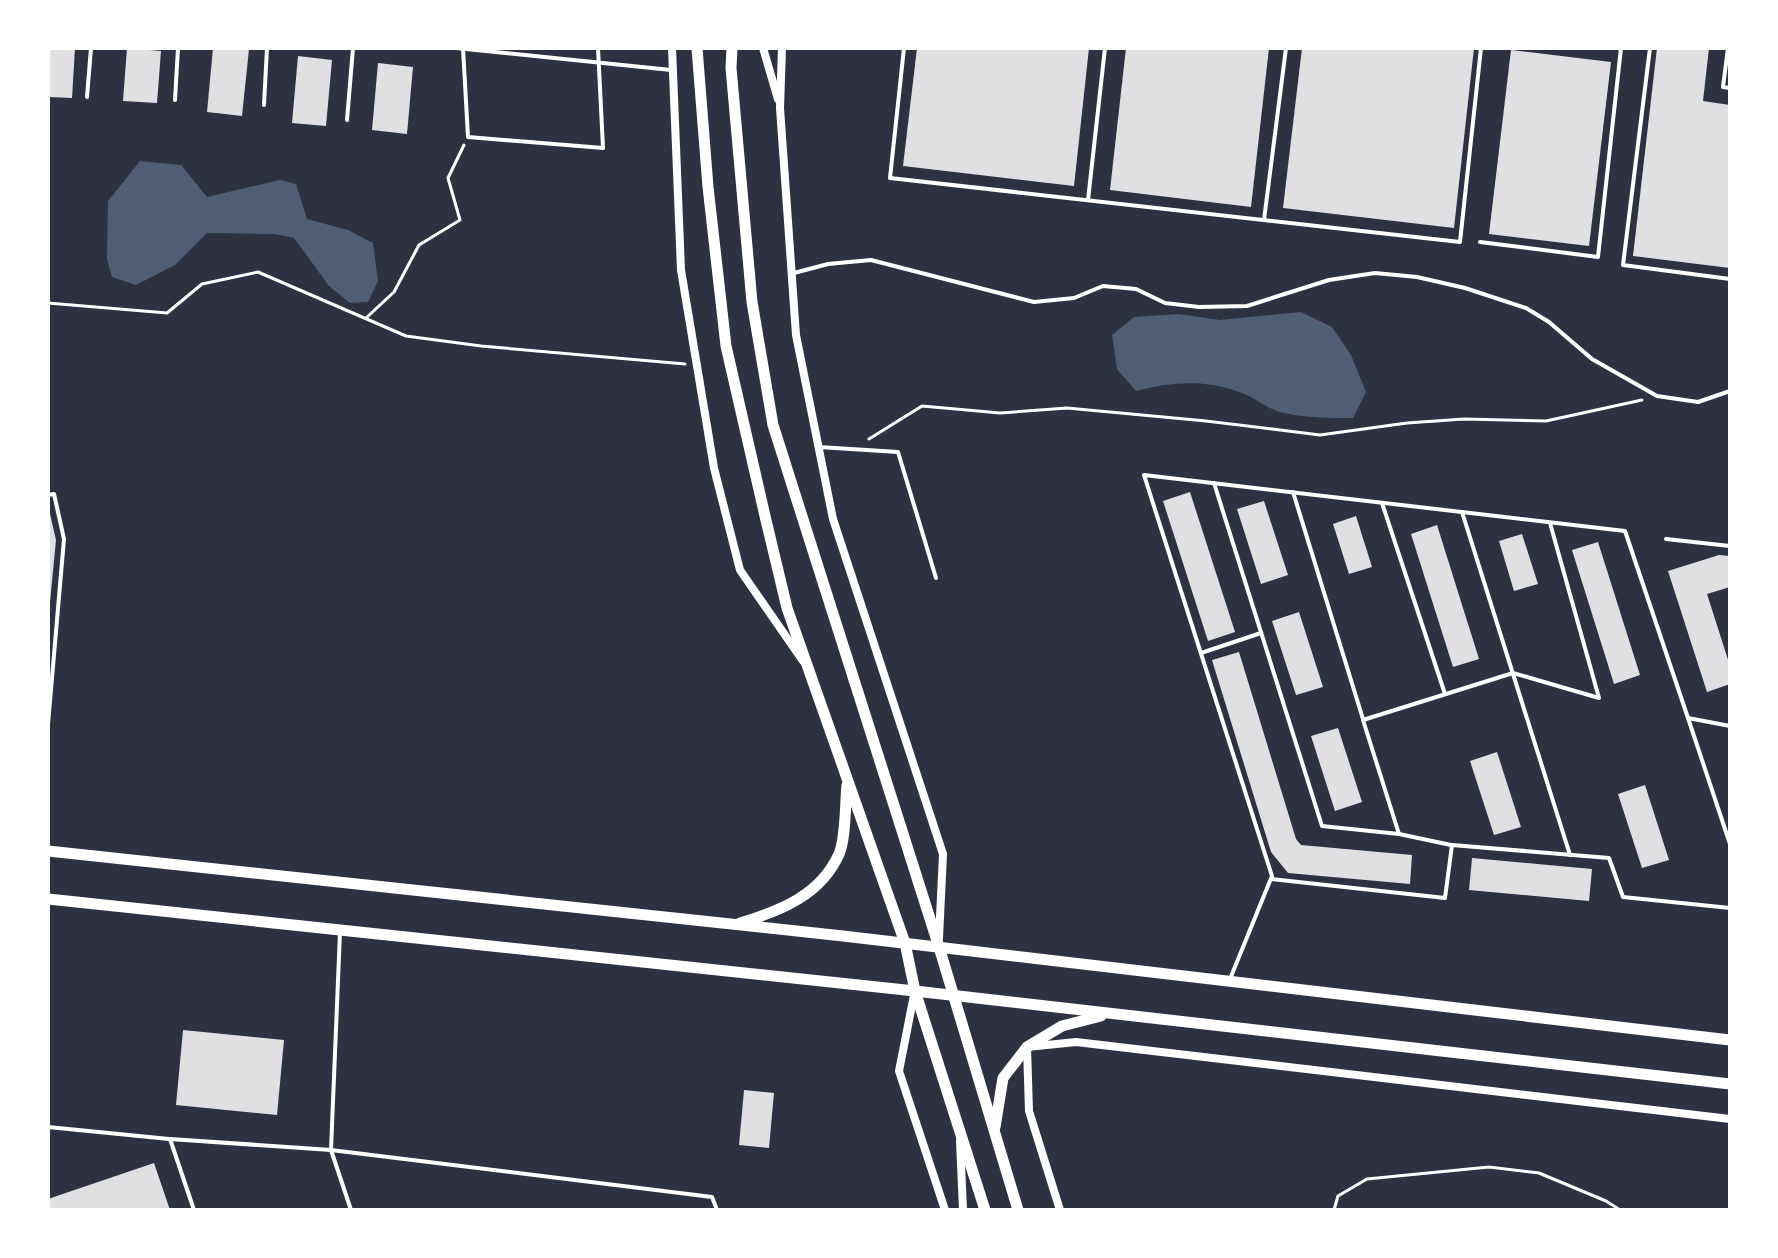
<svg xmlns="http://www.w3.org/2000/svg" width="1778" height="1258" viewBox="0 0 1778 1258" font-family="Lora,serif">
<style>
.water{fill:#4f5d75}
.building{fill:#e0e0e3}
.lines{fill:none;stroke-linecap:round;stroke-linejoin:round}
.path{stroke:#fff;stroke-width:3}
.service{stroke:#fff;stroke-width:4}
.minor{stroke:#fff;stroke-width:8}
.secondary{stroke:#fff;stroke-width:11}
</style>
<rect width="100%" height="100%" fill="#2d3142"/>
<!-- water -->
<g class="water">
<polygon points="140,161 181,165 207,197 280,180 296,184 307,219 348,230 373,243 378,281 368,302 350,303 329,286 294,238 275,234 207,233 175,265 136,285 112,277 107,259 108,201"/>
<path d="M1301,312L1332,327L1351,355L1366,392L1353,418C1330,418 1307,418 1284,413C1268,410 1255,397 1239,392C1204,379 1172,382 1136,391L1117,369L1112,335L1134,317L1179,314L1220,320Z"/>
</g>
<!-- building -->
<g class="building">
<polygon points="48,48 75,48 72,98 48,97"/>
<polygon points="127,48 161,51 157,103 123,101"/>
<polygon points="213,48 249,49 242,116 207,112"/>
<polygon points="917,48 1089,48 1074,186 903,166"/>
<polygon points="1126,48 1269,48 1251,207 1110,190"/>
<polygon points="1302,48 1474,48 1454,228 1283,208"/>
<polygon points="1657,48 1709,48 1703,101 1730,105 1730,268 1633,256"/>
<polygon points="1511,50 1611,62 1589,246 1489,234"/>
<polygon points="298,56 332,60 326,126 292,123"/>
<polygon points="378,63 413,67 407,134 372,130"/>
<polygon points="1190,492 1235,632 1208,641 1163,501"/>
<polygon points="1264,501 1288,575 1261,584 1237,509"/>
<polygon points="48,505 56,540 50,602 48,602"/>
<polygon points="1356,516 1372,567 1349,574 1333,524"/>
<polygon points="1437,525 1479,659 1453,667 1411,534"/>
<polygon points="1522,534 1538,584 1514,591 1499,541"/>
<polygon points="1598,542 1640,675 1614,684 1572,550"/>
<polygon points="1719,555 1730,556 1730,587 1707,594 1730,666 1730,684 1707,692 1668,571"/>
<polygon points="1299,612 1323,687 1296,695 1272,621"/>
<polygon points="1239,652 1296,839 1301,845 1412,855 1410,884 1288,873 1271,852 1212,660"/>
<polygon points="1338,728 1362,802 1335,811 1311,736"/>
<polygon points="1497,752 1521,827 1494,835 1470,761"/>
<polygon points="1645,785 1669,860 1642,868 1618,794"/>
<polygon points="1472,858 1592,869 1589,901 1469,890"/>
<polygon points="183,1030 284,1040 277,1115 176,1105"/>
<polygon points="744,1090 774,1093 769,1148 739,1145"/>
<polygon points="154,1163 170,1210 48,1210 48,1199"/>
</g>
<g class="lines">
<!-- path -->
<g class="path">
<polyline points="48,303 167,313 202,284 258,272 406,336 481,346 685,364"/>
<polyline points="366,318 394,292 419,245 460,220 448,178 464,145"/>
<polyline points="869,439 922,406 1000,413 1067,408 1206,421 1320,435 1407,423 1464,419 1546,421 1642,400"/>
<polyline points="1334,1210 1338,1196 1367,1179 1489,1167 1539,1173 1606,1201 1620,1210"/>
</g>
<!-- service -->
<g class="service">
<polyline points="456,48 671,70"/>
<polyline points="463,48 468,137 603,148 598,48"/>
<polyline points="904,48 890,178 1460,242 1481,48"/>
<polyline points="1650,48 1623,265 1730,279"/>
<polyline points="1728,48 1723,87 1730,88"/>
<polyline points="87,97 91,48"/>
<polyline points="175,100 178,48"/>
<polyline points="264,105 267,48"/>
<polyline points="347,120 353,48"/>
<polyline points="1088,200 1105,48"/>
<polyline points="1264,220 1286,48"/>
<polyline points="1480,242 1598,257 1621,48"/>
<polyline points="794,273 828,264 871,260 1034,302 1074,298 1103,286 1136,289 1165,303 1199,307 1247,306 1329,280 1375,273 1417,277 1465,288 1526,308 1549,322 1592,359 1657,396 1698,402 1730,391"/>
<polyline points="819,447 898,452 936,578"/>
<polyline points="1214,483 1322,826 1399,834 1363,720 1513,673 1599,698 1550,523"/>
<polyline points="1293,492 1363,719"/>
<polyline points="48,495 54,494 64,539 48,724"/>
<polyline points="1382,503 1445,694"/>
<polyline points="1462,512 1570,855"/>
<polyline points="1666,539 1730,546"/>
<polyline points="1201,653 1261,633"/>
<polyline points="1688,718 1730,844"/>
<polyline points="1399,834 1451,845"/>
<polyline points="1271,879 1445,898 1452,845 1609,858 1623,897 1730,908"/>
<polyline points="340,932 331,1150 351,1210"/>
<polyline points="1230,979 1272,876 1144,475 1625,531 1688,718 1730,726"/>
<polyline points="48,1127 169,1139"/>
<polyline points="194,1210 170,1139 331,1150 712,1197 717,1210"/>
</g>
<!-- minor -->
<g class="minor">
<polyline points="672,48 681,270 714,468 740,570 803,661"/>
<polyline points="763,48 778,99"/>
<polyline points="782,48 780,108 796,335 833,519 943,854 939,938"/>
<polyline points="914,995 899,1071 945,1210"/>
<polyline points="960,1141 963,1210"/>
<polyline points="1060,1210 1029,1111 1027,1047 1076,1042 1730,1119"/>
</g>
<!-- secondary -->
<g class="secondary">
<polyline points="697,48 708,187 726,346 765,516 787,608 905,943 915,991 985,1210"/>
<polyline points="732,48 731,68 752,302 773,425 939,947 1018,1210"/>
<polyline points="48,851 843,936 1730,1040"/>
<polyline points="48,899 915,991 1730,1084"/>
<path d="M740,923C780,911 821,895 839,854C846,838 845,804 847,785"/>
<polyline points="995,1127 1003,1078 1027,1047 1062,1026 1101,1016"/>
</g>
</g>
<!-- border -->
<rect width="1778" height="1258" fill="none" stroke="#ffffff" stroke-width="100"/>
</svg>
